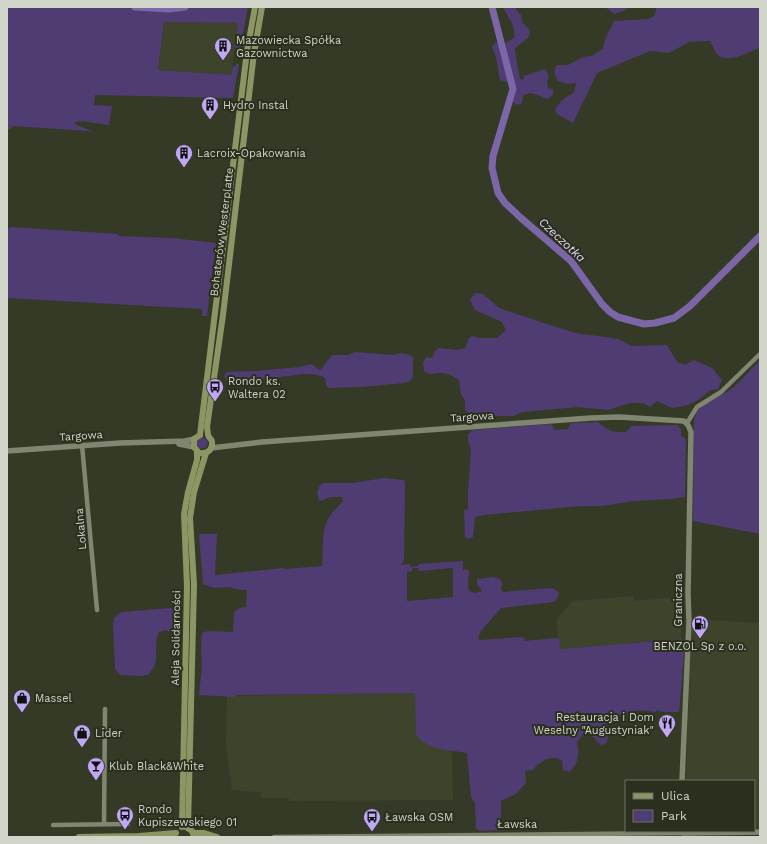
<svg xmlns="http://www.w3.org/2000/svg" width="767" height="844" viewBox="0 0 767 844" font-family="'Work Sans',sans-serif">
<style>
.built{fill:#3e442b}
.green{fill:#4f3c73;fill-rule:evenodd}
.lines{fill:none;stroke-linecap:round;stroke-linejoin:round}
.river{stroke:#7b66a7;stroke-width:7}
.minor{stroke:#818671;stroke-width:4.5}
.tertiary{stroke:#818671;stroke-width:5.5}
.secondary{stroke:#8c9664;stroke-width:6}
.labels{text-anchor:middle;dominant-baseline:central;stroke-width:4;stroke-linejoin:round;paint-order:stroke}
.poi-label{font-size:11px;fill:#d1d4c9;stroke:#2b2f1e;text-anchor:start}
.street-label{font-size:11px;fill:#d1d4c9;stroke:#2b2f1e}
.water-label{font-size:12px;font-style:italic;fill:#dcd2f7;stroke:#2b2f1e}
</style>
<rect width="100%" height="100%" fill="#353a27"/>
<!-- built -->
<g class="built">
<polygon points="164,22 238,23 231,75 158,70"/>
<polygon points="633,596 633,601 682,597 681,639 559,649 557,619 572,601"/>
<polygon points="692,619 760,623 760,827 754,828 754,781 686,781"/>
<polygon points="451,692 453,800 289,801 289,798 261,798 261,792 232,790 226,747 227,696"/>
</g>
<!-- green -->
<g class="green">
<path d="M7,7H248L240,49L235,48L238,23L164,22L158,70L231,75L233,66H236V64H239L233,98L95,95L94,105L112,106L109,125L81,121L76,122L75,124C81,128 88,127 93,134L89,131L13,126L7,131Z"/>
<path d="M503,7H516L517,11L521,15L522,22L529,29L530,34L528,38L515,48L516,57L520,79L523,80L524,76L545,69L549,76L547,81L548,88L553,89V95L548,99C538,97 532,89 523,96L522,103L517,105L512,101L515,96L514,84L500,80L496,57L492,47L496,42L504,44L514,38C516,25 508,18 503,7Z"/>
<polygon points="605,7 629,7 624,11 614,14"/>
<path d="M657,7H760V48C747,52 727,66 716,53C714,49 712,45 710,41L689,42L669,53L650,51L597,73L573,123L557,114L555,110C560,101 565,97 574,93L576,83L568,84L558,81C555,75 552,71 557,65H568L583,57L592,56L603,49C604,39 610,31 614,21L648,19L654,16Z"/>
<polygon points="11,227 118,234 118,236 172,238 216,243 207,316 202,316 202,309 7,298 7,229"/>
<path d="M475,293L483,294L499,308L550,325L579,334L599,336L618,339L632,346L667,345L677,362L685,365L694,360L712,368L722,380L718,389L709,391L700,399L688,405L672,408L657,401L650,407L643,403H630L608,410L578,407L522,412L514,416H500L472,415L465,410V401L461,394L459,380C453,376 447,373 440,373C432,373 432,376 424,371L423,363L426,357L432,358L435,351L438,348L458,350L465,348L469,338L472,336L479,338H497L506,330L502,322L475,310L470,300Z"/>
<path d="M355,352L393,355C401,352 407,353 413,357V377L410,381L404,383L362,387L329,388L326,385L325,378C312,369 283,378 267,379C254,380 241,380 227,381L224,376L227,372L255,371L300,367L311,364L320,370C325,366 328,359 332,355H348Z"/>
<path d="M760,360V534L693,521L694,420C695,416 696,412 699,409C708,399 723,396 734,387C743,379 751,369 760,360Z"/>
<path d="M598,422C610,432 611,432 626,432L632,426L678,425L681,430V436L686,439L685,497L671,499L634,501L602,506H581L484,515L475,517L473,537L468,539L465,538L464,510L468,509V492L471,449L468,441V434L473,430L551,424L555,430L568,429L571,423Z"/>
<circle cx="202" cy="443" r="5.5"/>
<path d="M384,478L404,480L405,483L404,560L401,565L410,564V567L418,566V564L463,561V570L466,569L469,571C469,578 467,584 469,591L475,593L482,591L477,584V579L493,577L500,579L502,583L501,589L503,592L552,588L559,592L558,597L554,602L501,608L481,631L478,638L480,640L522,637L525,639L523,641L559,638L560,649L681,639L685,642L679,712H663L657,710L656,712C636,709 630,710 612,719L608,717L605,719V723L609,728L607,742L603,745L600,744L590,734L582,735L577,742C580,753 578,765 569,772L563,770L562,760C559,760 558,758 556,758C548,756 537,764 533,770L525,771L526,783L516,794L501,801V830L481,831L476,829L475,803L471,797L467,753C451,750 425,750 416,734L415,693L236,695L235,697L199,695L202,666L201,649L202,633L208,631L233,632L234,612L240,608L246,607L247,590L234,589L230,587L214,588L203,584L199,534H217L215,575L283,568L285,569L322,566C324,549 320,528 332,513C336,509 340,505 343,501L342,497C335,497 329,496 324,500L319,501L317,492L320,485L324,483H353ZM413,568H418L419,571L453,568V597L407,601V572L412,571Z"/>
<path d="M170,608L177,611L178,619L177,633L175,635L166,630L159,632C153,643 159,657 154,667C152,669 150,672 148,675L139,676L120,675L115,669L113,626L114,618L121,612Z"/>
</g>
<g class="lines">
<!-- river -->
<g class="river">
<polyline points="135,7 169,9 185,7"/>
<polyline points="492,7 513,89 493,156 492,168 498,193 505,203 521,218 571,261 602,304 610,312 618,317 644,324 655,323 674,318 690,306 760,236"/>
</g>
<!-- minor -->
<g class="minor">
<polyline points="687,423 697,407 721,392 760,354"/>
<polyline points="82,445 97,610"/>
<polyline points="104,824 105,709"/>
<polyline points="53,825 128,824"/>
<polyline points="274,837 683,833"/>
</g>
<!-- tertiary -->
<g class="tertiary">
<polyline points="179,444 194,447"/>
<polyline points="211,448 262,442 591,418 619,417 684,421 688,425 691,432 688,594 689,622 682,781"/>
<polyline points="7,451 120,443 185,441 194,439"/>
<polyline points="683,833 760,832"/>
</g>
<!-- secondary -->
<g class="secondary">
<path d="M200,435L194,439V447L199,453C206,454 213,451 212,442C211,437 211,441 209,437C207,434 208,430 207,427L223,315L254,53L262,7"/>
<polyline points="200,435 247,51 255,7"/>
<polyline points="182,827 187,586 184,514 188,492 197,460 197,452"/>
<polyline points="186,827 192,831 194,837"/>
<polyline points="188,827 194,585 190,518 194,492 206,453"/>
<polyline points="194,833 204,833 217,837"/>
<polyline points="79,837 139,836 176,833"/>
</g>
</g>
<!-- icons -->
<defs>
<g id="building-pin" transform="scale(0.9)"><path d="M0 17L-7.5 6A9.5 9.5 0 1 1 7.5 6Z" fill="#c0a8f4" stroke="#2b2f1e"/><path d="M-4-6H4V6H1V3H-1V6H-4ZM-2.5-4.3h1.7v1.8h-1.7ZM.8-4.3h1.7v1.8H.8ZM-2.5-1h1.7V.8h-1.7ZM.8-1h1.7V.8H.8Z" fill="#111"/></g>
<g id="bus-pin" transform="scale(0.9)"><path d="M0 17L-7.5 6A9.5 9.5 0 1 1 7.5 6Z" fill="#c0a8f4" stroke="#2b2f1e"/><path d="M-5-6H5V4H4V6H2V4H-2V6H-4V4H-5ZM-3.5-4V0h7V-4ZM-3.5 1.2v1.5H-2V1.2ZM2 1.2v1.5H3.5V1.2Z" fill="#111"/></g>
<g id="fuel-pin" transform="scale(0.9)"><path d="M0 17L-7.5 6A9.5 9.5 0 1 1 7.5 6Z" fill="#c0a8f4" stroke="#2b2f1e"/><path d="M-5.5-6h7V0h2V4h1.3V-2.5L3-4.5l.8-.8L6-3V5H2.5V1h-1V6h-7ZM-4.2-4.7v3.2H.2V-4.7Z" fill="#111"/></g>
<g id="shop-pin" transform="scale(0.9)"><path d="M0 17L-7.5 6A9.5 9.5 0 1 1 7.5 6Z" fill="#c0a8f4" stroke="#2b2f1e"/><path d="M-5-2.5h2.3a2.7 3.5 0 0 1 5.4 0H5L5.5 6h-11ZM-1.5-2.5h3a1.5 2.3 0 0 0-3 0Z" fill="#111"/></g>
<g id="restaurant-pin" transform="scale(0.9)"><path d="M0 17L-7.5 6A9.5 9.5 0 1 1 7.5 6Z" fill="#c0a8f4" stroke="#2b2f1e"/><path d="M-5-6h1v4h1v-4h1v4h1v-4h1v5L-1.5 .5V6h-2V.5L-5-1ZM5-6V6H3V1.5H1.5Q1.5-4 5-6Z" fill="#111"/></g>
<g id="bar-pin" transform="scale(0.9)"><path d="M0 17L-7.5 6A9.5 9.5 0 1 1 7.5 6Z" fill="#c0a8f4" stroke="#2b2f1e"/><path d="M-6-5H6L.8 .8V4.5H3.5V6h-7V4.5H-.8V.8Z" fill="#111"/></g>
</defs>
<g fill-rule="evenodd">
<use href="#building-pin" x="223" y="46"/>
<use href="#building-pin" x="210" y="105"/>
<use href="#building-pin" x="184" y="153"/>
<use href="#bus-pin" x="215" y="387"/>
<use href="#fuel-pin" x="700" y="624"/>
<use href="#shop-pin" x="22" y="698"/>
<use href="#restaurant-pin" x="667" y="723"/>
<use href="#shop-pin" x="82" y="733"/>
<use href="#bar-pin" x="96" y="766"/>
<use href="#bus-pin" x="125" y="815"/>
<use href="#bus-pin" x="372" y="817"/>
</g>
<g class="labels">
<!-- poi labels -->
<g class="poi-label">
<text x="236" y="40">Mazowiecka Spółka<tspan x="236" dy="13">Gazownictwa</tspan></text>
<text x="223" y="105">Hydro Instal</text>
<text x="197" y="153">Lacroix-Opakowania</text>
<text x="228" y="381">Rondo ks.<tspan x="228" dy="13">Waltera 02</tspan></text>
<text x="700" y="646" text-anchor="middle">BENZOL Sp z o.o.</text>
<text x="35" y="698">Massel</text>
<text x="654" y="717" text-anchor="end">Restauracja i Dom<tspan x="654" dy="13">Weselny "Augustyniak"</tspan></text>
<text x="95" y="733">Lider</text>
<text x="109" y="766">Klub Black&amp;White</text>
<text x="138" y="809">Rondo<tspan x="138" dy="13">Kupiszewskiego 01</tspan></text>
<text x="385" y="817">Ławska OSM</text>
</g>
<!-- street labels -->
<g class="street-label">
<text transform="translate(222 232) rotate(-83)">Bohaterów Westerplatte</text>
<text transform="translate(472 417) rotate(-4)">Targowa</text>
<text transform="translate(81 436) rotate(-4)">Targowa</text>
<text transform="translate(81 529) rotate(-95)">Lokalna</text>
<text transform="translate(678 600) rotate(-90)">Graniczna</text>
<text transform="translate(176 638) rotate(-89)">Aleja Solidarności</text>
<text x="517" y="824">Ławska</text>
</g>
<!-- water labels -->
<g class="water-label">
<text transform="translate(562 240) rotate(43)">Czeczotka</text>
</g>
</g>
<!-- border -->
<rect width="767" height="844" fill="none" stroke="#d1d4c9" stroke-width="16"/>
<!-- legend -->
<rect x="625" y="780" width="130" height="52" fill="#2b2f1e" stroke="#6d7162"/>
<rect x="633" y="793" width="20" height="6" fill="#8c9664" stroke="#6d7162"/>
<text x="661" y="800" font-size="12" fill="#d1d4c9">Ulica</text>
<rect x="633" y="810" width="20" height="12" fill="#4f3c73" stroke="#6d7162"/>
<text x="661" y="820" font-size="12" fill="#d1d4c9">Park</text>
</svg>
